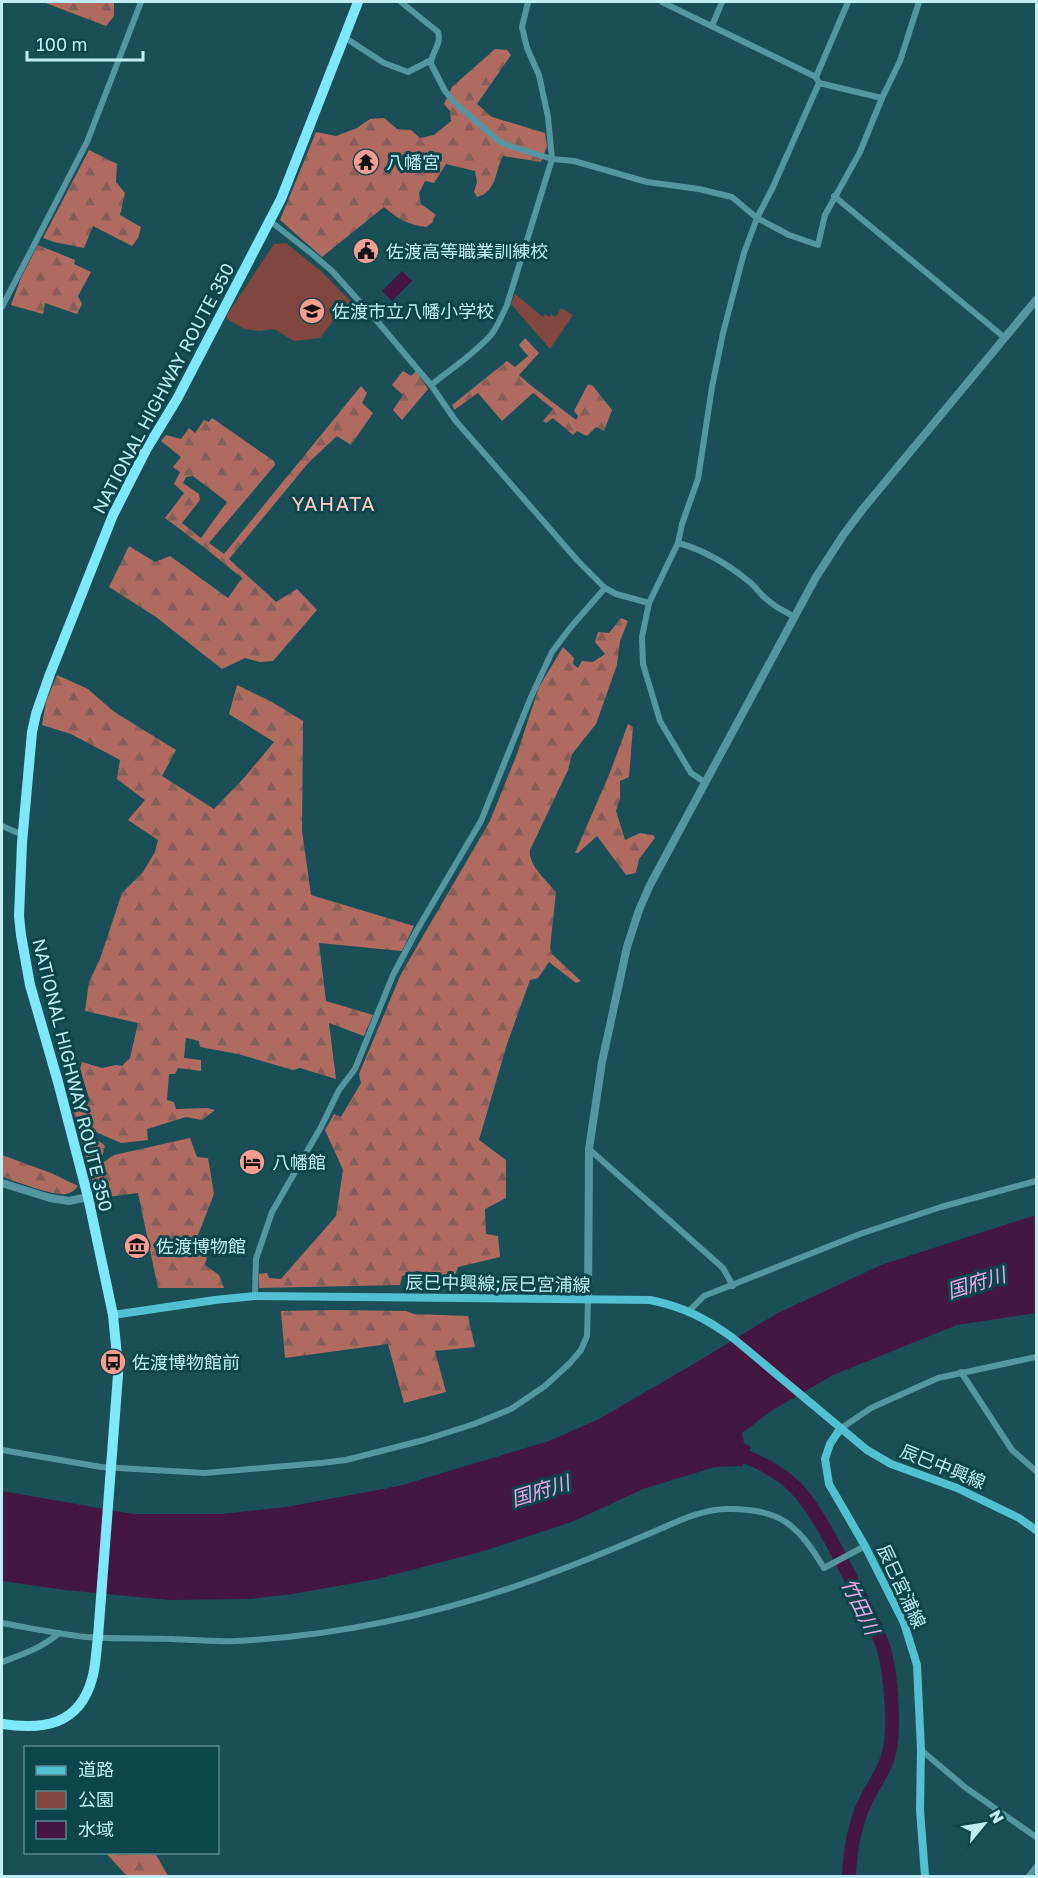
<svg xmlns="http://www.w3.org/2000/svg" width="1038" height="1878" viewBox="0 0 1038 1878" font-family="'Golos Text','Noto Sans JP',sans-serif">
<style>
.forest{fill:url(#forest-firs);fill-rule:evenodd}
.park{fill:#81463e}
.water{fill:#431741}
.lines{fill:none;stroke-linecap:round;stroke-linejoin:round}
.river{stroke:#431741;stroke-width:14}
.minor{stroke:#5595a0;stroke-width:6}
.tertiary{stroke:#5595a0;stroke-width:8}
.secondary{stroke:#52c0d1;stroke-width:8}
.trunk{stroke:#7ee8f8;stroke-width:10}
.labels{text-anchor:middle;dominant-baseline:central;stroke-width:6;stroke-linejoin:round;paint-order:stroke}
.poi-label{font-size:18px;fill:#c1edf5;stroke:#0d454d;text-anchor:start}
.street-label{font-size:18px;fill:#c1edf5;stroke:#0d454d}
.neighbourhood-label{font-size:20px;letter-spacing:1.5px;fill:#fecbc2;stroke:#0d454d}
.water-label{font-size:20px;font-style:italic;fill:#f0a7e9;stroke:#0d454d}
</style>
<defs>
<pattern id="forest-firs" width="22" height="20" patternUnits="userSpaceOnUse" patternTransform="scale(1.5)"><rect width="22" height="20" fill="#b06b60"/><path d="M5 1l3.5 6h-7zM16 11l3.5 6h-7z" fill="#875e58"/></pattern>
</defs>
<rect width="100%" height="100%" fill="#1b4f58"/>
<!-- forest -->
<g class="forest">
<polygon points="43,2 114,2 114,16 106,26"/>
<path d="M495,49L507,50L511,55L477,104L492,117L545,133L547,146L541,162L503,156C495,170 497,192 477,197L474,192L477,182L475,171L446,164L434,183L425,181L419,193L421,204L436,215L432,223L426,227C408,225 397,218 384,207L322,257L280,220L316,132L336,136L357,128L370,119L384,118L397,129L411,130L420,138L434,135L451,121L450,111L444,104L452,87Z"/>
<polygon points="89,150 117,164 116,182 125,193 120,215 141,227 138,238 132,246 93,226 84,248 54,242 43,238"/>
<polygon points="38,245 75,260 74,264 91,272 78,296 82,304 77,314 45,303 43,314 11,305 21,278"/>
<polygon points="525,338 539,353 519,375 529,384 576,420 578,416 574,411 588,384 593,386 612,410 604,431 596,427 587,436 577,431 573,435 553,418 546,423 543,421 553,409 533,393 502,421 478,393 454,410 452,405 507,361 515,367 528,356 519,345"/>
<polygon points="403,371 411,376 416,371 428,389 402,420 393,410 403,395 392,385"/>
<path d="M361,386L367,393L362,403L373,413L351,445L337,436L309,462L229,559L276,602L297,589L317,610L273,661L260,662L245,658L222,669L156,617L109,587L129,546L155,562L170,556L228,598L242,578L205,548L165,518L184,493L174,484L180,472L173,467L181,457L161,441L166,435L181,439L189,428L195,433L204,420L209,422L212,418L274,461L275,465L209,543L224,554ZM193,476L227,502L201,538L182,523L200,500L199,494L183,483L186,477Z"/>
<path d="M621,618L628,621L620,641L617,665L596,724L572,754L568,770L530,850C528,865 547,881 556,892L550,948L552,954L581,981L576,983L549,962L538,978L530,980L507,1044L479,1140L506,1160V1198L485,1209L486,1234L498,1236L500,1257L458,1267L455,1275L445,1278L417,1271L402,1276L400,1285L259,1288V1274L267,1273L269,1278L281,1279L336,1216L343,1170L325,1130L334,1114L341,1117L361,1083L359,1074L401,974L490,821L517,754L539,687L563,647L574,658L573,664L578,668L582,661L593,662L605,654L595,642L598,632L609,633Z"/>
<polygon points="57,675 88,689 113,711 176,750 162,776 214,809 244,778 274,742 229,714 237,685 272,702 303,721 302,831 311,895 414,926 402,951 319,943 326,1001 373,1015 364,1036 329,1023 336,1079 300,1068 293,1070 238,1054 200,1047 199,1041 186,1038 184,1058 201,1060 201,1071 178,1068 175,1074 169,1074 167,1100 174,1102 176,1109 207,1108 215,1110 202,1120 186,1117 147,1129 148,1140 121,1143 78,1124 72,1108 90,1101 80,1069 82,1062 102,1068 116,1065 122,1066 130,1058 138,1023 85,1011 89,982 100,959 122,893 143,872 155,852 158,840 128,820 145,800 117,779 120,760 71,734 42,725 46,702"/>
<polygon points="628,724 633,727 629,777 620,781 620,799 616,811 625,840 640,833 653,835 655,838 639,859 636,873 626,875 597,836 578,853 575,853 609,775"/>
<path d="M80,1137C91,1137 98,1139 105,1146L102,1157L96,1160H87Z"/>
<polygon points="190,1138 197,1157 208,1158 214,1194 198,1235 209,1249 205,1265 219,1275 224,1288 158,1288 138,1193 107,1197 95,1191 91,1175 98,1166 114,1155"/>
<path d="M2,1155L51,1173L78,1186C75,1190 71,1193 66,1194C53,1196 15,1181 2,1177Z"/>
<polygon points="335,1310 406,1311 414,1314 468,1316 475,1347 435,1351 446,1392 404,1403 388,1344 285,1358 281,1311"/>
<polygon points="106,1853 155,1853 168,1876 127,1876"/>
</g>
<!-- park -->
<g class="park">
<polygon points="286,243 322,272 362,313 339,313 320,338 294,341 274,329 259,331 244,329 227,319 227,315 274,244"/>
<polygon points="515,294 543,317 545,314 549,317 551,314 556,317 561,308 573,315 550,349 511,304"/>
</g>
<!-- water -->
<g class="water">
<polygon points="402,271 412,281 392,301 382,291"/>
<polygon points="1036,1215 1036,1313 957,1325 833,1375 771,1411 742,1433 744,1443 751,1447 742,1466 715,1467 643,1489 574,1521 484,1551 377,1579 292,1594 250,1599 169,1600 65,1590 2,1581 2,1491 133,1514 222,1514 286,1507 399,1486 549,1441 599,1419 697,1362 776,1314 881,1265"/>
</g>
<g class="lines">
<!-- river -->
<path class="river" d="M731,1451C754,1459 776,1469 794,1486C817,1509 840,1557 855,1587C866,1608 879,1631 885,1653C891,1678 895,1728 889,1753C885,1770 873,1786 865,1802C854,1826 850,1850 849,1876"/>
<!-- minor -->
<g class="minor">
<path d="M401,2L438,32C442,44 431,53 431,64L445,91L455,103L499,141L507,145L552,159L574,161L647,182L699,189L732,197L757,218L789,235L818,245L825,215L860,152L882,98L900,61L919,2"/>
<polyline points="662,2 816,77"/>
<polyline points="712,26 722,2"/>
<polyline points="344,37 384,63 408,72 431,60"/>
<polyline points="819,83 882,98"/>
<polyline points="834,196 1005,338"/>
<polyline points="270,221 311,253 332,271 377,321 431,385 455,420 578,561 605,588 616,594 649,603"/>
<polyline points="2,307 87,142 141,2"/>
<path d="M431,385C451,369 474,354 491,335C498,326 502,315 507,305L552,159L548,117L539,75L527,48L522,27L528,2"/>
<path d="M678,543C704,550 726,563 747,580C753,584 756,588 760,593C770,604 782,610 795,617"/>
<polyline points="706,783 691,773 660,721 643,664 642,637 649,603 678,543 682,524 698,479 712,387 723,333 744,253 757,218 773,187 819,83 816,77 848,2"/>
<polyline points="2,826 23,835"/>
<polyline points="589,1149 723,1268 733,1286"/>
<polyline points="255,1296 256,1259 272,1212 321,1127 339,1090 355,1069 393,975 417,930 481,821 531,697 552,652 570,628 605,588"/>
<polyline points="689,1311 704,1296 860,1234 941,1207 1036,1181"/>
<polyline points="961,1372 1012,1450 1036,1471"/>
<polyline points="840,1429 871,1408 938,1378 1036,1357"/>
<polyline points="2,1450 101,1467 205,1473 321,1463 346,1460 424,1440 474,1424 511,1409 545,1386 570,1363 581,1350 587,1336 588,1301"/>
<path d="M2,1623C30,1628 58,1634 86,1637C115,1639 144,1638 172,1639C193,1640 215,1642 236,1641C332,1636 429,1616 519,1585C562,1570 604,1553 646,1535C671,1525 699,1509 727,1509C780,1508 798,1525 824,1568L865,1546"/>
<path d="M2,1662C23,1654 42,1648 59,1633"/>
<polyline points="921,1750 966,1788 1036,1837"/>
<polyline points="1029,1876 1036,1867"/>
</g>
<!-- tertiary -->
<g class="tertiary">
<polyline points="2,1183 50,1198 69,1201 88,1197"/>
<polyline points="588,1301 589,1149 602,1062 627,947 639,910 650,885 816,577 844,534 862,510 1036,300"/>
</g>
<!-- secondary -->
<g class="secondary">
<path d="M113,1315L215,1300L255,1296L650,1300C684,1307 705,1318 733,1338L867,1450L891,1464L957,1488L1019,1518L1036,1530"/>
<polyline points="840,1429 830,1444 825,1459 829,1484 865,1546 904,1623 917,1665 921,1750 920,1810 925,1876"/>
</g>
<!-- trunk -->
<path class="trunk" d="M2,1724C42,1730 79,1726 92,1679C96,1666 96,1651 98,1637L118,1375L117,1356L113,1315L88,1197L58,1082L30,985L21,935L19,916L22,843L32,732L36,714L50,674L113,515L146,450L177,399L281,199L358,2"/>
</g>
<!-- icons -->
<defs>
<g id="temple-disc" transform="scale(1.35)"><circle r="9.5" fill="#f59d8f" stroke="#0d454d"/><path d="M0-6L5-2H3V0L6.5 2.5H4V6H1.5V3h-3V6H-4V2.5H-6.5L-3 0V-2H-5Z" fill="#111"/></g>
<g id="civic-disc" transform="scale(1.35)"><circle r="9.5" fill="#f59d8f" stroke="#0d454d"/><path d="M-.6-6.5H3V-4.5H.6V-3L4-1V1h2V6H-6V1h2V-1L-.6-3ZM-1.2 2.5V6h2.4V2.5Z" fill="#111"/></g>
<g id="school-disc" transform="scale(1.35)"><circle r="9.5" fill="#f59d8f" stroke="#0d454d"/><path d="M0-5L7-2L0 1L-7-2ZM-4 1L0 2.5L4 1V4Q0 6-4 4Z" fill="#111"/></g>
<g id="hotel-disc" transform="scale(1.35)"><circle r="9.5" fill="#f59d8f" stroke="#0d454d"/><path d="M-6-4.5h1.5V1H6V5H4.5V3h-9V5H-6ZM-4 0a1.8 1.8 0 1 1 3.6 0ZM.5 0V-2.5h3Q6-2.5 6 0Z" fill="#111"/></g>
<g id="museum-disc" transform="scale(1.35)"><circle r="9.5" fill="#f59d8f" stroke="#0d454d"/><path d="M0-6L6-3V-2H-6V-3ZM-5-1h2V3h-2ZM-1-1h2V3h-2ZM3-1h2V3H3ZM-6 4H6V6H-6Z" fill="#111"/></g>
<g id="bus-disc" transform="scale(1.35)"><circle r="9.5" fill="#f59d8f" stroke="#0d454d"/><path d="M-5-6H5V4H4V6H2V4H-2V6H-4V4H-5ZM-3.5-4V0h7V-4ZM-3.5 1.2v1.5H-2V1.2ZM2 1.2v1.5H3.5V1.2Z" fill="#111"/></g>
</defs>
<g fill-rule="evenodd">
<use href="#temple-disc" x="366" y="162"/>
<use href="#civic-disc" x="366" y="251"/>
<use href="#school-disc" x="312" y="311"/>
<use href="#hotel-disc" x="252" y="1162"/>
<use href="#museum-disc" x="137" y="1246"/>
<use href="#bus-disc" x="113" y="1362"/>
</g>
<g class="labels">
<!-- poi labels -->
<g class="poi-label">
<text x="386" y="162">八幡宮</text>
<text x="386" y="251">佐渡高等職業訓練校</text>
<text x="332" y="311">佐渡市立八幡小学校</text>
<text x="272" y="1162">八幡館</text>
<text x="156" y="1246">佐渡博物館</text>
<text x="132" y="1362">佐渡博物館前</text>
</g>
<!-- street labels -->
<g class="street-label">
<text transform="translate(163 388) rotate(-62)">NATIONAL HIGHWAY ROUTE 350</text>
<text transform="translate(73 1075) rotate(76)">NATIONAL HIGHWAY ROUTE 350</text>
<text transform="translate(498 1283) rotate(1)">辰巳中興線;辰巳宮浦線</text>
<text transform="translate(943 1466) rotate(22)">辰巳中興線</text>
<text transform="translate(902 1586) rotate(65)">辰巳宮浦線</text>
</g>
<!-- neighbourhood labels -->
<g class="neighbourhood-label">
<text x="334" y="503">YAHATA</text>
</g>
<!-- water labels -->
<g class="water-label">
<text transform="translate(976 1282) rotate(-17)">国府川</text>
<text transform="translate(540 1490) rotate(-17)">国府川</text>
<text transform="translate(861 1606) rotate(64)">竹田川</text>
</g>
</g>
<!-- border -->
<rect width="1038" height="1878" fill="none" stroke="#c1edf5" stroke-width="6"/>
<!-- legend -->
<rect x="24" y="1746" width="195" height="108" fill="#0d454d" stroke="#558890" stroke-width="1.5"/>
<rect x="36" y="1766" width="30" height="9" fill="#52c0d1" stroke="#558890" stroke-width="1.5"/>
<text x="78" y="1776" font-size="18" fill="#c1edf5">道路</text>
<rect x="36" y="1791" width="30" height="18" fill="#81463e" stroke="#558890" stroke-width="1.5"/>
<text x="78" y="1806" font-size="18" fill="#c1edf5">公園</text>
<rect x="36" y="1821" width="30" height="18" fill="#431741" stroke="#558890" stroke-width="1.5"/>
<text x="78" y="1836" font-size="18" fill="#c1edf5">水域</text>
<!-- north arrow -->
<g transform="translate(984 1824) rotate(60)" stroke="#0d454d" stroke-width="4.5" paint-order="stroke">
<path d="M0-4.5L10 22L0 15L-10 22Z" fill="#c1edf5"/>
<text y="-9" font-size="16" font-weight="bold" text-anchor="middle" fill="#c1edf5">N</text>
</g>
<!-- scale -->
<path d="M27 51v9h116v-9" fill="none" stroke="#c1edf5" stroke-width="3"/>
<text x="36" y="51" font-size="18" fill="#c1edf5" stroke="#0d454d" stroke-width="4.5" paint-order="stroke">100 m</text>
</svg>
